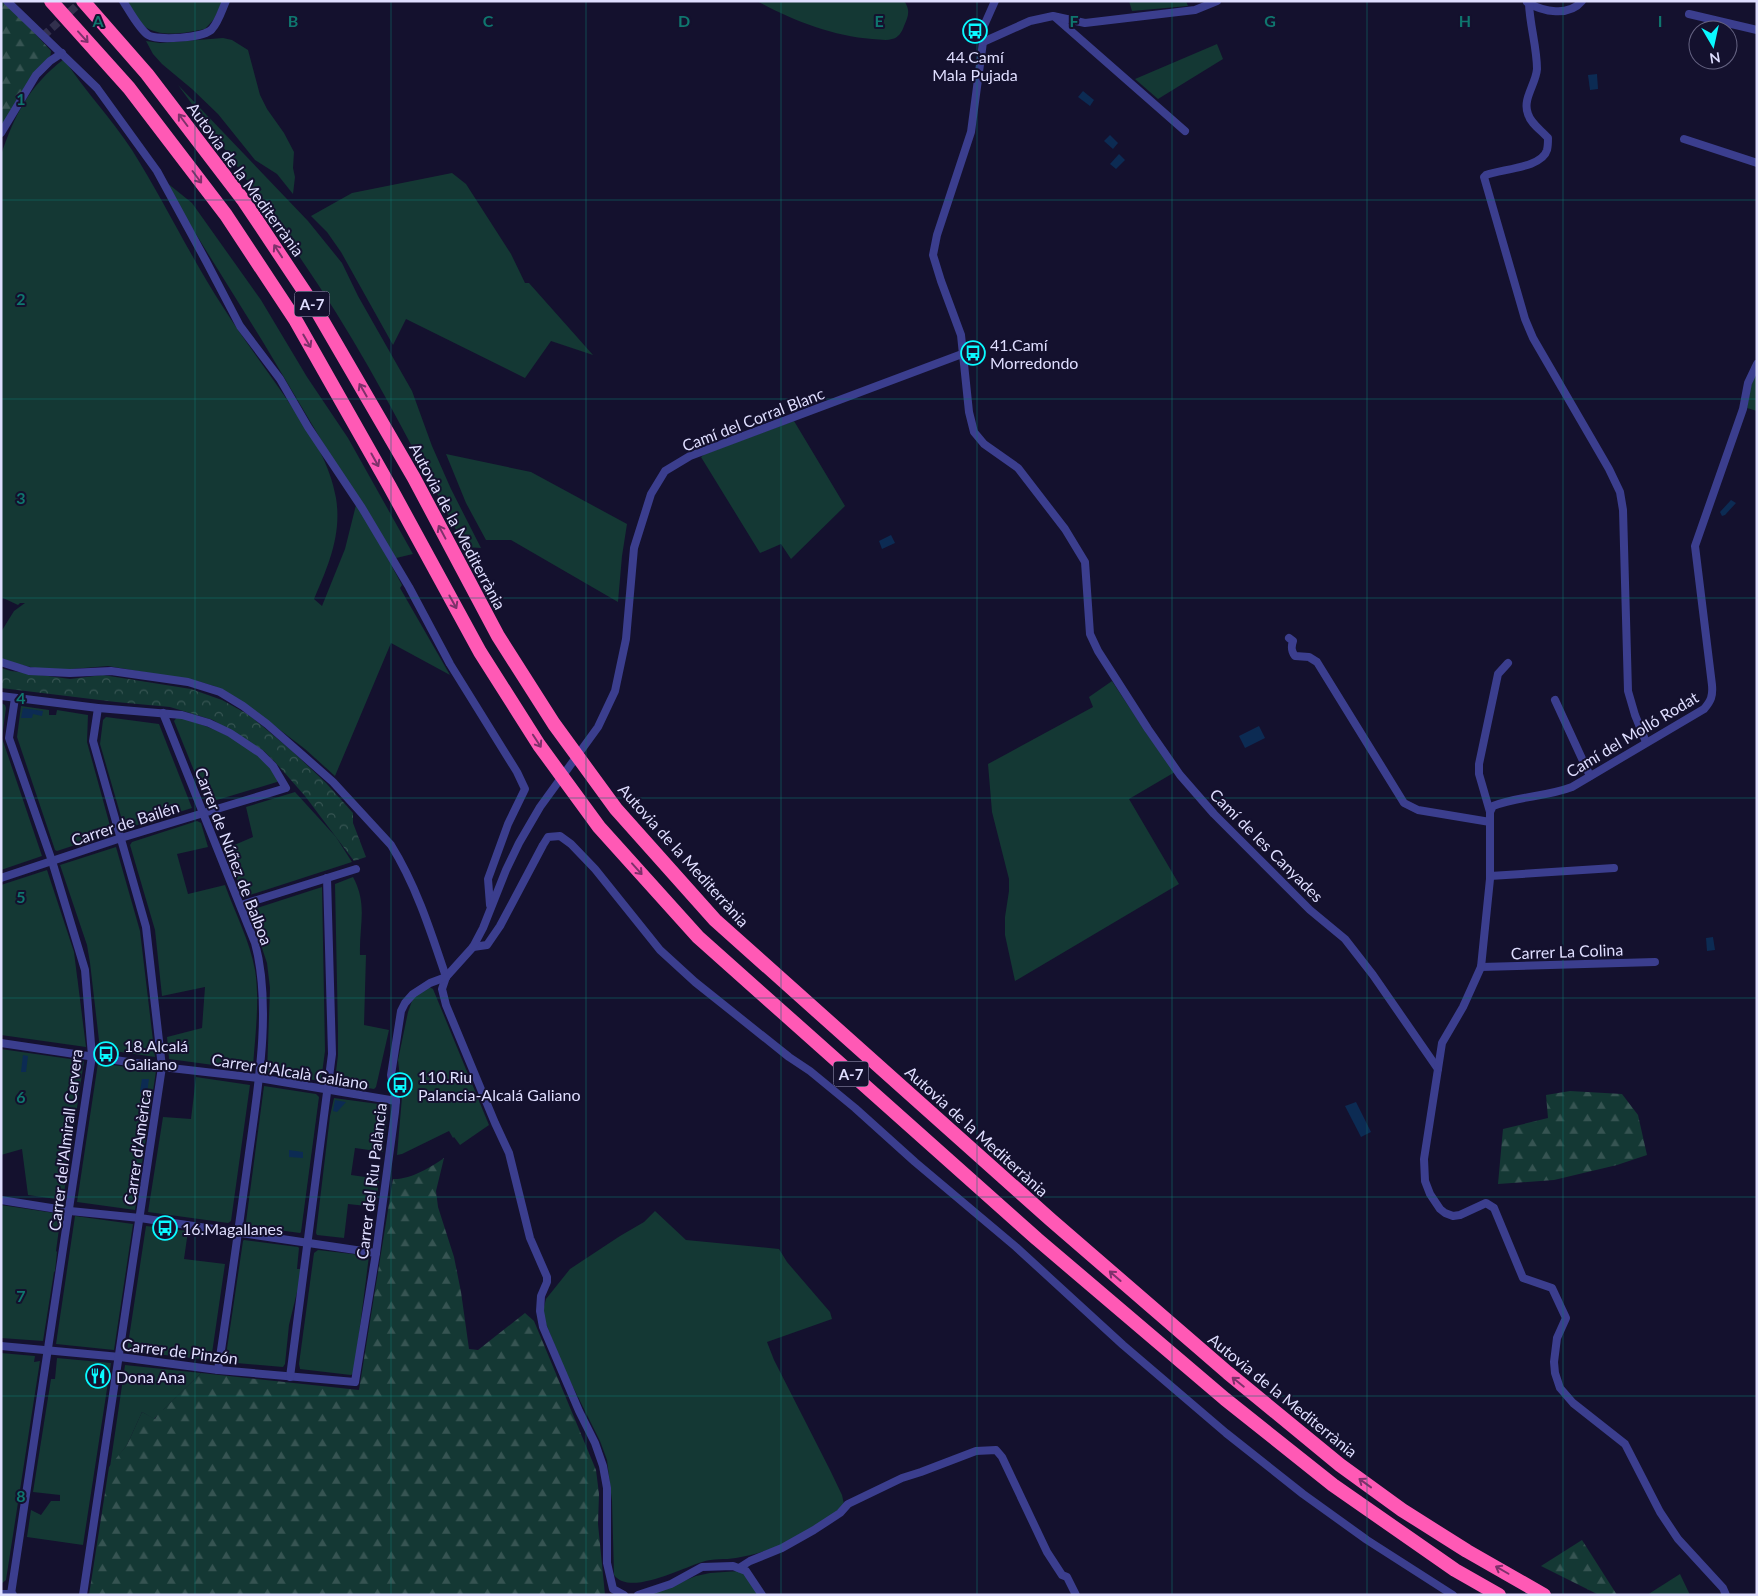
<svg xmlns="http://www.w3.org/2000/svg" width="1758" height="1596" viewBox="0 0 1758 1596" font-family="Lato,sans-serif">
<style>
.green{fill:#143834}
.forest{fill:url(#forest-firs)}
.park{fill:url(#park-crowns)}
.water{fill:#0c2b53}
.lines{fill:none;stroke-linecap:round;stroke-linejoin:round}
.minor-tunnel{stroke:#32304d;stroke-width:8;stroke-dasharray:8 4;stroke-linecap:butt}
.minor{stroke:#3b3e8e;stroke-width:8}
.tertiary{stroke:#3b3e8e;stroke-width:10}
.motorway{stroke:#ff59b5;stroke-width:14}
.oneway{stroke:#7e316b}
.grid{fill:none;stroke:#0f766e;stroke-width:1;stroke-opacity:0.55}
.labels{text-anchor:middle;dominant-baseline:central;stroke-width:4;stroke-linejoin:round;paint-order:stroke}
.shield{fill:#14112e;stroke:#a2a0c0;stroke-width:1}
.shield-label{font-size:15px;font-weight:bold;fill:#dfdeff}
.poi-label{font-size:16px;fill:#dfdeff;stroke:#14112e;text-anchor:start}
.street-label{font-size:16px;fill:#dfdeff;stroke:#14112e}
.grid-label{font-size:16px;text-anchor:middle;font-weight:bold;fill:#0f766e;stroke:#14112e;stroke-width:4;stroke-linejoin:round;paint-order:stroke}
</style>
<defs>
<pattern id="forest-firs" width="22" height="20" patternUnits="userSpaceOnUse" patternTransform="scale(1.25)"><rect width="22" height="20" fill="#143834"/><path d="M5 1l3.5 6h-7zM16 11l3.5 6h-7z" fill="#365452"/></pattern>
<pattern id="park-crowns" width="20" height="18" patternUnits="userSpaceOnUse" patternTransform="scale(1.25)"><rect width="20" height="18" fill="#143834"/><path d="M2 6a3 3 0 1 1 6 0M12 15a3 3 0 1 1 6 0" fill="none" stroke="#365452"/></pattern>
</defs>
<rect width="100%" height="100%" fill="#14112e"/>
<!-- green -->
<g class="green">
<path d="M125,1H223L214,19L205,29C187,33 159,38 144,26C136,19 131,9 125,1Z"/>
<path d="M757,1H904C911,10 908,17 904,26C902,32 898,38 892,39C886,41 879,39 872,39C833,36 791,20 757,1Z"/>
<polygon points="1129,1 1186,1 1188,6 1132,11"/>
<polygon points="223,38 232,40 248,50 260,95 267,109 284,133 294,152 293,168 295,177 293,194 277,174 255,160 218,114 192,89 162,64 153,54 146,41 160,43"/>
<polygon points="1217,44 1223,59 1158,99 1135,79"/>
<path d="M64,59C85,91 111,118 132,150C164,201 190,256 223,307C245,342 271,375 294,410C313,437 330,464 336,498C342,535 328,566 314,599L322,606L345,549L356,505L374,533L402,585L400,588L450,675L391,643L335,776L305,749L239,699L214,686L197,681L108,666L60,670L35,668L17,664L1,658V632L14,611L25,603H20L18,605L1,597V155C15,114 29,86 64,59Z"/>
<path d="M178,85L308,221L342,263L358,296L412,391L432,446L451,489L481,548L465,547C419,460 373,368 319,286C274,218 227,151 178,85Z"/>
<polygon points="452,173 466,184 511,254 525,283 529,283 593,355 551,341 525,378 406,319 393,345 341,252 327,232 311,216 352,193"/>
<polygon points="161,178 192,203 261,300 307,377 348,438 413,554 392,559 263,342"/>
<polygon points="1757,371 1757,411 1747,408 1750,389"/>
<polygon points="794,421 845,506 791,559 781,544 760,553 701,457 705,454"/>
<polygon points="446,454 531,472 627,524 622,556 618,602 511,540 486,540 466,503"/>
<polygon points="1112,681 1145,731 1175,772 1129,799 1179,884 1015,981 1005,935 1005,917 1009,891 1009,879 992,812 988,764 1093,707 1089,697"/>
<polygon points="1,703 5,705 6,708 2,738 42,856 1,870"/>
<polygon points="21,706 49,710 49,715 56,715 57,710 88,715 87,742 112,833 57,851 55,850 17,737"/>
<polygon points="106,717 159,724 192,808 128,828 124,827 100,744 103,720"/>
<path d="M177,717C213,727 260,745 279,780L277,782L207,803L174,721Z"/>
<polygon points="295,792 336,837 352,862 244,897 225,849 253,837 246,807"/>
<path d="M197,821L201,823L208,847L177,854L188,894L225,885C235,913 250,941 255,970C260,1001 255,1036 253,1067L250,1070L169,1059L167,1037L202,1028L205,987L162,996L155,930L130,845L132,842Z"/>
<polygon points="116,847 140,931 155,1057 100,1049 90,963 87,945 60,865"/>
<polygon points="47,870 74,952 86,1047 1,1035 1,885"/>
<path d="M353,877C368,905 359,925 360,955H366L364,1025L389,1030L376,1087L374,1089L337,1083L335,1080L338,1055V1032L335,884Z"/>
<polygon points="322,887 325,1051 321,1081 267,1073 270,988 267,963 250,912 251,910"/>
<polygon points="429,987 433,989 489,1125 460,1145 454,1137 453,1138 449,1131 402,1154 397,1155 402,1097 398,1060 408,1012 412,1001 418,994"/>
<polygon points="1,1049 84,1061 63,1200 28,1195 22,1149 1,1155"/>
<polygon points="98,1063 156,1071 135,1210 77,1202"/>
<polygon points="196,1077 250,1085 231,1221 228,1223 148,1212 163,1117 191,1119"/>
<polygon points="264,1086 316,1094 319,1097 301,1232 300,1233 249,1226 246,1222"/>
<polygon points="334,1098 386,1105 388,1108 383,1152 355,1148 351,1175 379,1179 376,1207 348,1204 344,1238 317,1235 316,1233 330,1116"/>
<polygon points="1,1205 61,1214 56,1251 57,1252 55,1271 54,1272 43,1341 1,1338"/>
<path d="M655,1211L686,1240L779,1249L787,1262L830,1312L832,1319L767,1342L774,1360L830,1470L842,1495L844,1504C836,1513 827,1518 817,1525C789,1543 769,1552 736,1558C725,1560 713,1558 702,1562C680,1569 629,1596 614,1575L612,1501L607,1460L600,1441L564,1369L549,1331L544,1319V1307L546,1299L570,1269L620,1236L644,1222Z"/>
<polygon points="75,1216 133,1224 114,1350 56,1344"/>
<polygon points="146,1226 188,1231 184,1259 225,1264 211,1360 127,1351"/>
<polygon points="244,1240 298,1247 299,1248 297,1269 303,1269 299,1291 297,1292 289,1325 285,1364 283,1367 225,1362 243,1241"/>
<polygon points="318,1250 369,1256 354,1373 351,1375 300,1369 299,1364 314,1253"/>
<polygon points="1,1353 35,1356 34,1362 40,1361 6,1580 1,1584"/>
<polygon points="57,1358 111,1363 83,1545 27,1537 31,1510 41,1515 51,1501 60,1501 60,1495 33,1492 51,1379 55,1379"/>
<polygon points="125,1365 201,1373 154,1419 142,1412 127,1445 110,1467"/>
<polygon points="739,1571 743,1572 759,1595 649,1595 696,1576 710,1573"/>
<polygon points="1680,1574 1690,1595 1647,1595"/>
</g>
<!-- forest -->
<g class="forest">
<polygon points="1,1 5,1 51,51 50,58 1,126"/>
<polygon points="1570,1091 1622,1094 1638,1115 1647,1155 1617,1165 1554,1180 1498,1184 1503,1129 1548,1118 1546,1095"/>
<path d="M444,1158L436,1191L438,1207L454,1257L461,1292L469,1349L478,1350L525,1313L534,1321L596,1470L599,1494L598,1524L605,1595H89L109,1467L127,1445L142,1412L155,1419L161,1410H163L201,1373L359,1390L393,1179C410,1180 431,1167 444,1158Z"/>
<polygon points="1582,1540 1617,1595 1599,1595 1541,1566"/>
</g>
<!-- park -->
<polygon class="park" points="1,668 11,671 70,679 103,675 191,689 222,700 249,715 291,750 326,783 353,813 353,823 366,857 354,861 305,796 275,762 264,751 213,720 170,707 116,702 1,688"/>
<!-- water -->
<g class="water">
<polygon points="1597,74 1598,89 1590,90 1588,75"/>
<polygon points="1083,91 1094,100 1090,106 1078,97"/>
<polygon points="1110,135 1118,143 1113,149 1104,141"/>
<polygon points="1119,154 1125,160 1116,169 1110,164"/>
<polygon points="1731,500 1736,503 1725,515 1722,516 1720,512"/>
<polygon points="891,535 895,543 882,549 879,541"/>
<polygon points="23,708 43,711 42,716 33,714 32,718 21,718"/>
<polygon points="1259,726 1265,738 1245,748 1239,736"/>
<polygon points="1713,937 1715,950 1707,951 1706,938"/>
<polygon points="23,1055 28,1056 26,1072 21,1072"/>
<polygon points="142,1079 149,1079 147,1093 145,1093 144,1096 142,1096 142,1093 140,1092"/>
<polygon points="335,1100 346,1102 337,1112 333,1111"/>
<polygon points="1356,1102 1371,1132 1361,1137 1345,1106"/>
<polygon points="289,1150 303,1152 303,1158 289,1157"/>
</g>
<g class="lines">
<!-- minor-tunnel -->
<polyline class="minor-tunnel" points="43,36 82,1"/>
<!-- minor -->
<g class="minor">
<polyline points="7,1 97,88 157,171 206,261 240,326 280,379 308,427 362,508 409,587 450,664 517,772 525,789 508,824 488,879 490,905"/>
<path d="M123,1C129,10 139,29 148,35C157,41 205,38 212,29C218,23 222,10 226,1"/>
<polyline points="995,1 983,28 983,42 971,132 937,235 933,255 941,281 961,335 969,412 974,432 984,444 1018,468 1065,529 1085,562 1090,634 1098,651 1148,729 1180,775 1214,814 1310,910 1345,939 1373,975 1438,1069 1424,1159 1425,1181 1430,1194 1440,1209 1445,1213 1453,1216 1460,1215 1486,1203 1494,1208 1523,1278 1552,1288 1566,1318 1557,1338 1554,1362 1555,1373 1560,1388 1573,1403 1625,1444 1660,1512 1678,1539 1723,1588 1726,1595"/>
<path d="M1527,2C1543,12 1569,17 1582,1"/>
<path d="M1529,4C1530,26 1537,48 1537,69C1536,84 1522,99 1528,114C1531,124 1541,130 1548,138C1548,141 1548,146 1547,150C1542,168 1501,169 1486,175L1484,177L1525,319L1533,338L1609,469L1620,492L1623,510L1628,691L1635,715L1646,742"/>
<polyline points="1689,14 1757,30"/>
<polyline points="1055,17 1185,131"/>
<polyline points="983,42 1030,21 1053,16 1085,23 1195,10 1217,1"/>
<polyline points="1,133 36,75 50,61 62,53"/>
<polyline points="1684,139 1757,163"/>
<path d="M1289,638L1293,641C1291,647 1291,651 1295,656L1309,657L1317,662L1404,803L1418,810L1490,822"/>
<path d="M1,662L29,671L70,673L111,671L188,682L220,692L243,706L267,724L299,752L333,782L391,845C416,885 431,932 446,977"/>
<polyline points="1,696 98,708 182,715 209,723 230,733 260,753 273,766 286,788 121,838 1,878"/>
<polyline points="1555,700 1590,776"/>
<path d="M163,713L255,943C272,1006 258,1088 249,1153C239,1226 229,1298 218,1370"/>
<polyline points="1490,812 1479,774 1479,764 1498,674 1508,663"/>
<polyline points="1490,876 1614,868"/>
<polyline points="241,905 356,869"/>
<polyline points="473,947 487,945 500,926 543,845 548,837 560,836 571,844 595,869 660,950 695,982 789,1057 810,1071 855,1108 915,1162 1016,1247 1123,1345 1226,1433 1303,1494 1367,1540 1453,1595"/>
<polyline points="1481,967 1655,962"/>
<polyline points="446,977 442,989 446,1005 495,1123 509,1153 530,1238 547,1277 547,1282 541,1296 540,1311 543,1327 579,1411 595,1443 603,1466 607,1488 607,1563 613,1589 624,1595"/>
<polyline points="1,1043 162,1067 259,1078 396,1101"/>
<path d="M1438,1069L1442,1043L1463,1007L1481,967L1490,879V812L1493,806C1518,796 1546,797 1572,787L1704,709C1711,701 1713,696 1712,685L1695,546L1743,409L1748,383L1757,364"/>
<polyline points="1,1200 70,1211 140,1218 376,1253"/>
<polyline points="1,1346 120,1357 218,1370 355,1382 376,1253 395,1112 396,1101 391,1075 401,1011 405,1003 413,994 430,983 446,977 473,947 483,928 506,870 519,843 540,807 598,727 615,691 626,639 634,548 651,494 665,471 690,456 962,354"/>
<polyline points="290,1377 332,1054 327,878"/>
<polyline points="739,1568 750,1561 782,1548 814,1530 840,1513 848,1504 902,1478 921,1472 976,1451 996,1450 1002,1457 1047,1552 1062,1575 1067,1577 1076,1595"/>
<polyline points="11,1594 92,1056 85,970 52,861 9,738 15,698"/>
<polyline points="83,1595 162,1067 146,927 93,741 98,708"/>
<polyline points="638,1595 671,1584 702,1567 733,1566 746,1571 762,1595"/>
</g>
<!-- tertiary -->
<polyline class="tertiary" points="2,1595 12,1595"/>
<!-- motorway -->
<g class="motorway">
<polyline points="51,1 129,88 226,215 296,321 390,487 480,652 539,745 599,827 698,937 1037,1239 1225,1399 1333,1485 1455,1570 1499,1595"/>
<polyline points="83,1 147,74 244,201 314,306 414,478 498,636 554,724 616,809 715,920 1051,1220 1228,1373 1340,1465 1402,1510 1467,1551 1544,1595"/>
</g>
</g>
<!-- one-way arrows -->
<defs><path id="oneway-shaft" d="M-6 0H5M1.5-3L5.5 0L1.5 3" fill="none" stroke-width="1.6" stroke-linecap="round" stroke-linejoin="round" transform="scale(1.25)"/></defs>
<g class="oneway">
<use href="#oneway-shaft" transform="translate(83 37) rotate(48)"/>
<use href="#oneway-shaft" transform="translate(183 120) rotate(-127)"/>
<use href="#oneway-shaft" transform="translate(197 177) rotate(53)"/>
<use href="#oneway-shaft" transform="translate(278 251) rotate(-123)"/>
<use href="#oneway-shaft" transform="translate(307 341) rotate(60)"/>
<use href="#oneway-shaft" transform="translate(363 390) rotate(-120)"/>
<use href="#oneway-shaft" transform="translate(375 460) rotate(61)"/>
<use href="#oneway-shaft" transform="translate(442 532) rotate(-118)"/>
<use href="#oneway-shaft" transform="translate(453 602) rotate(61)"/>
<use href="#oneway-shaft" transform="translate(537 741) rotate(57)"/>
<use href="#oneway-shaft" transform="translate(637 869) rotate(48)"/>
<use href="#oneway-shaft" transform="translate(1115 1276) rotate(-139)"/>
<use href="#oneway-shaft" transform="translate(1238 1382) rotate(-141)"/>
<use href="#oneway-shaft" transform="translate(1365 1483) rotate(-144)"/>
<use href="#oneway-shaft" transform="translate(1502 1570) rotate(-150)"/>
</g>
<!-- grid -->
<path class="grid" d="M195,1V1595M391,1V1595M586,1V1595M781,1V1595M977,1V1595M1172,1V1595M1367,1V1595M1563,1V1595M1,200H1757M1,399H1757M1,598H1757M1,798H1757M1,998H1757M1,1197H1757M1,1396H1757"/>
<!-- icons -->
<defs>
<g id="bus-ring" transform="scale(1.25)"><circle r="9.5" fill="#14112e" stroke="#0af9ff" stroke-width="1.5"/><path d="M-5-6H5V4H4V6H2V4H-2V6H-4V4H-5ZM-3.5-4V0h7V-4ZM-3.5 1.2v1.5H-2V1.2ZM2 1.2v1.5H3.5V1.2Z" fill="#0af9ff"/></g>
<g id="restaurant-ring" transform="scale(1.25)"><circle r="9.5" fill="#14112e" stroke="#0af9ff" stroke-width="1.5"/><path d="M-5-6h1v4h1v-4h1v4h1v-4h1v5L-1.5 .5V6h-2V.5L-5-1ZM5-6V6H3V1.5H1.5Q1.5-4 5-6Z" fill="#0af9ff"/></g>
</defs>
<g fill-rule="evenodd">
<use href="#bus-ring" x="975" y="31"/>
<use href="#bus-ring" x="973" y="353"/>
<use href="#bus-ring" x="106" y="1054"/>
<use href="#bus-ring" x="400" y="1085"/>
<use href="#bus-ring" x="165" y="1228"/>
<use href="#restaurant-ring" x="98" y="1376"/>
</g>
<g class="labels">
<!-- shield labels -->
<g class="shield">
<rect x="294.5" y="291.5" width="35" height="25" rx="4"/>
<rect x="833.5" y="1061.5" width="35" height="25" rx="4"/>
</g>
<g class="shield-label">
<text x="312" y="304">A-7</text>
<text x="851" y="1074">A-7</text>
</g>
<!-- poi labels -->
<g class="poi-label">
<text x="975" y="56" text-anchor="middle">44.Camí<tspan x="975" dy="18">Mala Pujada</tspan></text>
<text x="990" y="344">41.Camí<tspan x="990" dy="18">Morredondo</tspan></text>
<text x="124" y="1045">18.Alcalá<tspan x="124" dy="18">Galiano</tspan></text>
<text x="418" y="1076">110.Riu<tspan x="418" dy="18">Palancia-Alcalá Galiano</tspan></text>
<text x="182" y="1228">16.Magallanes</text>
<text x="116" y="1376">Dona Ana</text>
</g>
<!-- street labels -->
<g class="street-label">
<text transform="translate(246 179) rotate(54)">Autovia de la Mediterrània</text>
<text transform="translate(753 419) rotate(-21)">Camí del Corral Blanc</text>
<text transform="translate(458 526) rotate(62)">Autovia de la Mediterrània</text>
<text transform="translate(1632 734) rotate(-31)">Camí del Molló Rodat</text>
<text transform="translate(125 823) rotate(-18)">Carrer de Bailén</text>
<text transform="translate(1267 845) rotate(45)">Camí de les Canyades</text>
<text transform="translate(684 855) rotate(48)">Autovia de la Mediterrània</text>
<text transform="translate(234 856) rotate(69)">Carrer de Núñez de Balboa</text>
<text transform="translate(1567 951) rotate(-2)">Carrer La Colina</text>
<text transform="translate(290 1071) rotate(9)">Carrer d'Alcalà Galiano</text>
<text transform="translate(977 1131) rotate(42)">Autovia de la Mediterrània</text>
<text transform="translate(65 1140) rotate(-83)">Carrer del'Almirall Cervera</text>
<text transform="translate(137 1147) rotate(-82)">Carrer d'Amèrica</text>
<text transform="translate(371 1181) rotate(-83)">Carrer del Riu Palància</text>
<text transform="translate(180 1351) rotate(7)">Carrer de Pinzón</text>
<text transform="translate(1283 1395) rotate(39)">Autovia de la Mediterrània</text>
</g>
</g>
<g class="grid-label">
<text x="98" y="27">A</text>
<text x="293" y="27">B</text>
<text x="488" y="27">C</text>
<text x="684" y="27">D</text>
<text x="879" y="27">E</text>
<text x="1074" y="27">F</text>
<text x="1270" y="27">G</text>
<text x="1465" y="27">H</text>
<text x="1660" y="27">I</text>
<text x="21" y="105">1</text>
<text x="21" y="305">2</text>
<text x="21" y="504">3</text>
<text x="21" y="704">4</text>
<text x="21" y="903">5</text>
<text x="21" y="1103">6</text>
<text x="21" y="1302">7</text>
<text x="21" y="1502">8</text>
</g>
<!-- border -->
<rect width="1758" height="1596" fill="none" stroke="#dfdeff" stroke-width="5"/>
<!-- north arrow -->
<g transform="translate(1713 45) rotate(171)"><circle r="24" fill="#14112e" stroke="#656382"/>
<path d="M0-4L9 19L0 12L-9 19Z" fill="#0af9ff"/>
<text y="-8" font-size="14" font-weight="bold" text-anchor="middle" fill="#dfdeff">N</text>
</g>
</svg>
